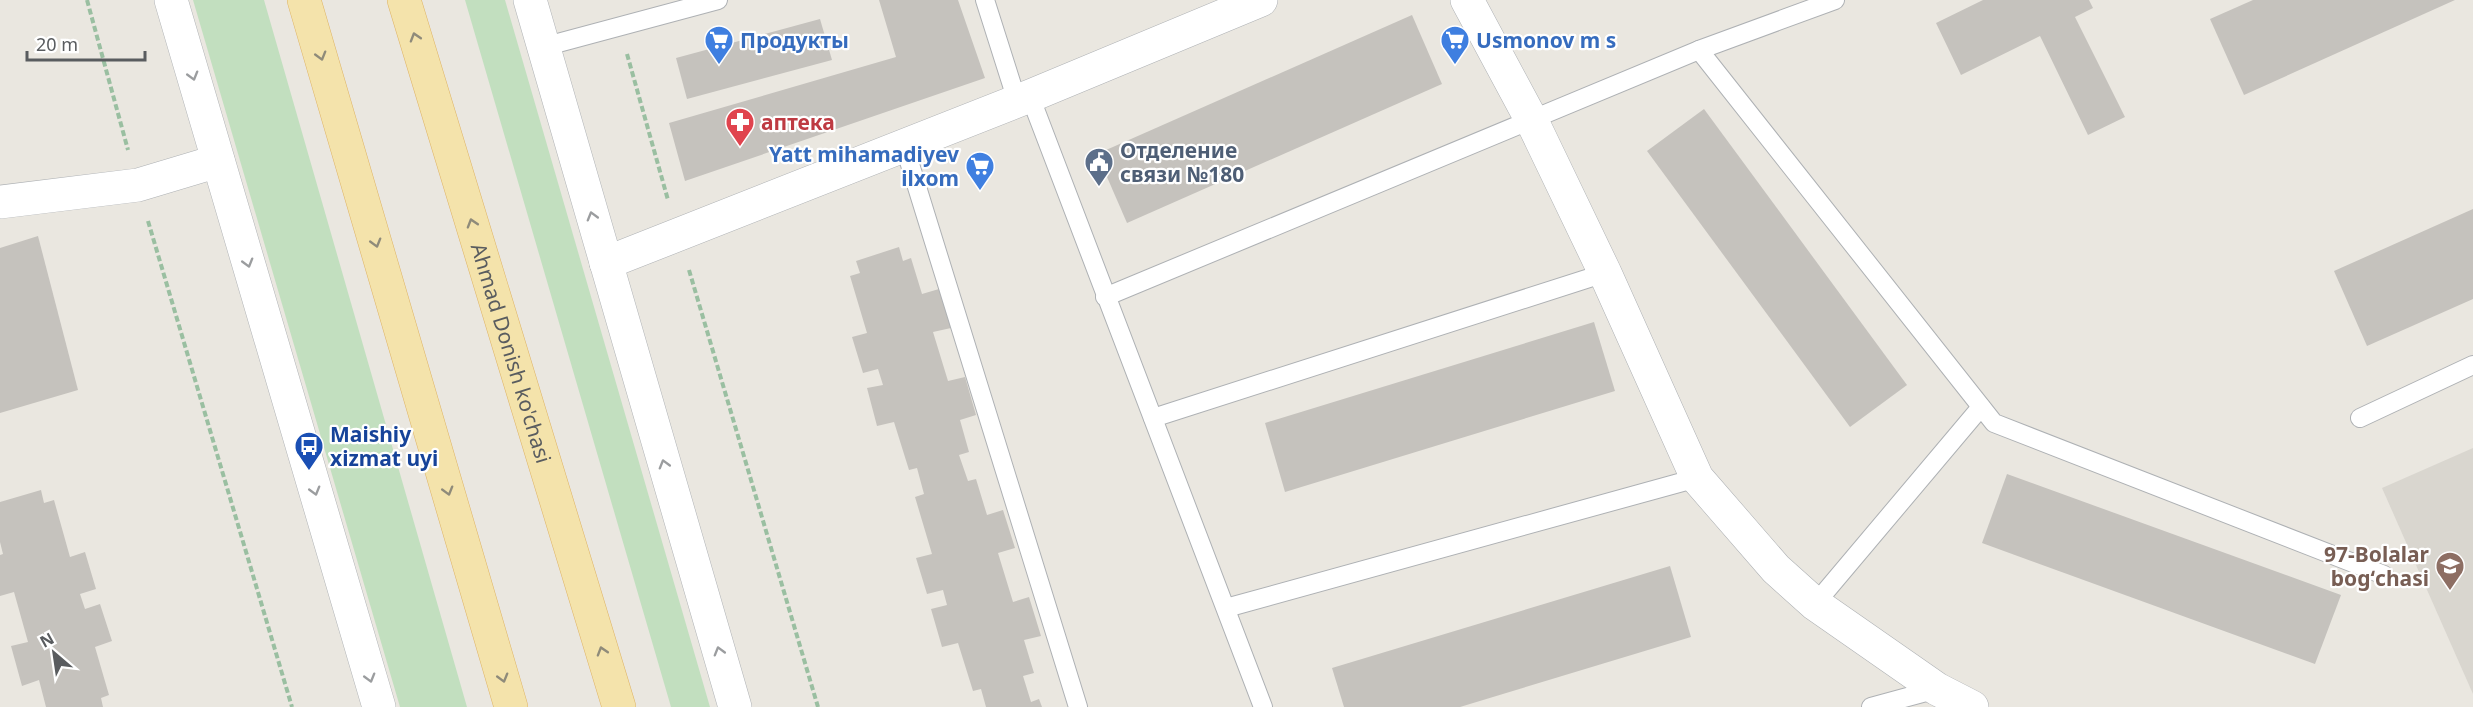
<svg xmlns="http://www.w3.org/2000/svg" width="2473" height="707" viewBox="0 0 2473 707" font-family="'Noto Sans',sans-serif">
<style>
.education{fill:#d9d6cf}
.green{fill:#c2dfbf}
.building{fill:#c5c2bd}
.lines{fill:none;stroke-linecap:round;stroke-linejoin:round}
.lane-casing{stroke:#aeb1b4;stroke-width:20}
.street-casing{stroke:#aeb1b4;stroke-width:34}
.secondary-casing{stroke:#b0b3b6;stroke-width:34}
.primary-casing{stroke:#deb365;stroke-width:34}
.path{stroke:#9abfa1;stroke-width:4;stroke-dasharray:6 3;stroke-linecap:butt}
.lane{stroke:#fff;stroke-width:18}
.street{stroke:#fff;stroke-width:33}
.secondary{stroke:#fff;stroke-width:33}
.primary{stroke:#f4e3ab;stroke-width:33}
.oneway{stroke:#8f8b7a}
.oneway2{stroke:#9b9d9f}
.labels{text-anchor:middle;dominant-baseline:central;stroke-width:4.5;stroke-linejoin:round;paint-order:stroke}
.shop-label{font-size:21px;font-weight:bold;fill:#366cbe;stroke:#fff;text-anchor:start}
.health-label{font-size:21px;font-weight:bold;fill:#be3a42;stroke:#fff;text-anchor:start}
.service-label{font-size:21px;font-weight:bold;fill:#4e5e75;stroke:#fff;text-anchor:start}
.street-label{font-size:21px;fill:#595c5f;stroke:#fff}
.transit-label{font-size:21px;font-weight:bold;fill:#164399;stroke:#fff;text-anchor:start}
.education-label{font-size:21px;font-weight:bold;fill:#785e54;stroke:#fff;text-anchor:end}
</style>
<rect width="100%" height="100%" fill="#eae7e0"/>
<!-- education -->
<polygon class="education" points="2473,448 2473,694 2382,488"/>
<!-- green -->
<g class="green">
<polygon points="193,0 264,0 467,707 400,707"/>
<polygon points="465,0 505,0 710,707 671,707"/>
</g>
<!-- building -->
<g class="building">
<polygon points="879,0 958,0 985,78 685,181 669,123 896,57"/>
<polygon points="1983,0 2089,0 2093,8 2075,17 2125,117 2088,135 2040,36 1961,75 1936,23"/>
<polygon points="2253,0 2455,0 2244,95 2210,19"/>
<polygon points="1412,15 1442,84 1127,223 1097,154"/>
<polygon points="820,19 832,60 687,99 676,58"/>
<polygon points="1704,109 1907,385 1850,427 1647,151"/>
<polygon points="2473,209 2473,299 2367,346 2334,271"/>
<polygon points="38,236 78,390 0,413 0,248"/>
<polygon points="899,247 903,261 911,258 922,294 939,289 951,328 933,332 948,381 965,377 976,415 960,420 969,452 959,455 968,481 976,479 987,515 1003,510 1015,548 998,553 1013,602 1029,597 1041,636 1024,640 1034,673 1023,676 1031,702 1039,699 1042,707 986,707 981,689 973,691 958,643 942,647 931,609 947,605 943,590 927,594 916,558 932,554 915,497 924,494 917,468 909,470 894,422 877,426 867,388 883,385 878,369 863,373 852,337 867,333 850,276 860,273 856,261"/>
<polygon points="1594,322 1615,391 1285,492 1265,423"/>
<polygon points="2007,474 2341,595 2315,664 1982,543"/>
<polygon points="41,490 44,503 54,500 70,557 85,552 96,589 80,594 85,609 100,604 112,641 95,647 109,695 101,698 103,707 46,707 39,680 22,686 11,646 28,642 14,592 0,596 0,555 3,554 0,542 0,502"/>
<polygon points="1670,566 1691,637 1460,707 1344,707 1332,668"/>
</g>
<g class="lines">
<!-- lane casing -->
<g class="lane-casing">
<g id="lane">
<polyline points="985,0 1017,101"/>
<polyline points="543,47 718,0"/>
<polyline points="1699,50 1835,0"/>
<polyline points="1030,96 1263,707"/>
<polyline points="904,145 1078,707"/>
<polyline points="1105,297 1699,50 1994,423 2384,575"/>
<polyline points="1153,418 1605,273"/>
<polyline points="2360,418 2473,365"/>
<polyline points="1815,604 1981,407"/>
<polyline points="1226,608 1697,478"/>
<polyline points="1871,707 1937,689"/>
</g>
</g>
<!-- street casing -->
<g class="street-casing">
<g id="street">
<polyline points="1467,0 1532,121 1605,273 1697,478 1776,569 1815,604 1937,689 1972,707"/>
<polyline points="0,202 138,185 218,161"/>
<polyline points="606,263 1030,96 1261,0"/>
</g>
</g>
<!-- secondary casing -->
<g class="secondary-casing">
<g id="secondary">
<polyline points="171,0 379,707"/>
<polyline points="530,0 735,707"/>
</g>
</g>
<!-- primary casing -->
<g class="primary-casing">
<g id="primary">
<polyline points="304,0 511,707"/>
<path id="s1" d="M404,0L619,707"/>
</g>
</g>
<!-- path -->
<g class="path">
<polyline points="87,0 128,150"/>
<polyline points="627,54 668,200"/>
<polyline points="148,221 292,707"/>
<polyline points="689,270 818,707"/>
</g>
<!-- lane -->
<use href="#lane" class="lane"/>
<!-- street -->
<use href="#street" class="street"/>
<!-- secondary -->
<use href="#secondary" class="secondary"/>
<!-- primary -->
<use href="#primary" class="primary"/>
</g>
<!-- one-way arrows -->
<defs><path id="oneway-chevron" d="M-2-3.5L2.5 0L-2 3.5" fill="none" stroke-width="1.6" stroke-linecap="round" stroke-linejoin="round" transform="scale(1.5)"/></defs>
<g class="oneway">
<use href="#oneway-chevron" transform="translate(415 37) rotate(-107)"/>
<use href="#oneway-chevron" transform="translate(321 56) rotate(74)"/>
<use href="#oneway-chevron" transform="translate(472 223) rotate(-107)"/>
<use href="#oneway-chevron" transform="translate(376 243) rotate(74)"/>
<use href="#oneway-chevron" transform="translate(448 491) rotate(74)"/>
<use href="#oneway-chevron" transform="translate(602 651) rotate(-107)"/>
<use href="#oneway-chevron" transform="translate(503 678) rotate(74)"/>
</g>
<g class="oneway2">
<use href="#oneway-chevron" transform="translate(193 76) rotate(74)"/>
<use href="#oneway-chevron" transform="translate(592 216) rotate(-106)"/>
<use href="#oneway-chevron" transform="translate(248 263) rotate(74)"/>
<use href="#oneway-chevron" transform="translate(664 464) rotate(-106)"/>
<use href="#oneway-chevron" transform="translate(315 491) rotate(74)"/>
<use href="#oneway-chevron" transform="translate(719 651) rotate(-106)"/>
<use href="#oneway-chevron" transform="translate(370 678) rotate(74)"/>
</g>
<!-- icons -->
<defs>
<g id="supermarket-pin" transform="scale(1.5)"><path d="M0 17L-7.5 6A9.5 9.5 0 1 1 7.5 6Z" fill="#3f7fe0" stroke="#fff"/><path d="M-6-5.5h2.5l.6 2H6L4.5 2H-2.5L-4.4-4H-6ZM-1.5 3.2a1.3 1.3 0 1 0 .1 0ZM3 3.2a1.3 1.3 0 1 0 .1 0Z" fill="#fff"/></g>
<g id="pharmacy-pin" transform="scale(1.5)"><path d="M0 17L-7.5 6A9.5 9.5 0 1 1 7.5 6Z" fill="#e0444e" stroke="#fff"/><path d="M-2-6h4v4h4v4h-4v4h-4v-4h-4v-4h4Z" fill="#fff"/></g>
<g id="civic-pin" transform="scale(1.5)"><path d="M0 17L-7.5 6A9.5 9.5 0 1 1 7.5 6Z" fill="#5c6f8a" stroke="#fff"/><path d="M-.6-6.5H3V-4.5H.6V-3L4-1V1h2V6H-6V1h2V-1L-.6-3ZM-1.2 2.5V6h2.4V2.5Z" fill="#fff"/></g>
<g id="bus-pin" transform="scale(1.5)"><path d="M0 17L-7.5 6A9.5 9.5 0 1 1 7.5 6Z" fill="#1a4fb4" stroke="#fff"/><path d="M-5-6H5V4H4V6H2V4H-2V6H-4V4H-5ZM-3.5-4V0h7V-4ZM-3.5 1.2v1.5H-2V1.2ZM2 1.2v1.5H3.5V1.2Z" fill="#fff"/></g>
<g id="school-pin" transform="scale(1.5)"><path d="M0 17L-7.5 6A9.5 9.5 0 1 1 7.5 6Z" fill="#8d6e63" stroke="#fff"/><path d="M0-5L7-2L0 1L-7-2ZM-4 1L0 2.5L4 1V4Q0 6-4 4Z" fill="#fff"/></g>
</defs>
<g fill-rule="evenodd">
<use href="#supermarket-pin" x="719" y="40"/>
<use href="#supermarket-pin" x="1455" y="40"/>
<use href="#pharmacy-pin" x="740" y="122"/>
<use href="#civic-pin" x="1099" y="162"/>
<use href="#supermarket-pin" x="980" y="166"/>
<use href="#bus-pin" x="309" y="446"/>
<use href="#school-pin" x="2450" y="566"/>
</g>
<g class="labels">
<!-- shop labels -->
<g class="shop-label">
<text x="740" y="40">Продукты</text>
<text x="1476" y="40">Usmonov m s</text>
<text x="959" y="154" text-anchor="end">Yatt mihamadiyev<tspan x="959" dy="24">ilxom</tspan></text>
</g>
<!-- health labels -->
<g class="health-label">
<text x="761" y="122">аптека</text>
</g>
<!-- service labels -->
<g class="service-label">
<text x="1120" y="150">Отделение<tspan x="1120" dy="24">связи №180</tspan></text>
</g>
<!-- street labels -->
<g class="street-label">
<text stroke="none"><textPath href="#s1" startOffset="369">Ahmad Donish ko'chasi</textPath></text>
</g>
<!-- transit labels -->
<g class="transit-label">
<text x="330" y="434">Maishiy<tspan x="330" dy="24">xizmat uyi</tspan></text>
</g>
<!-- education labels -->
<g class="education-label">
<text x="2429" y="554">97-Bolalar<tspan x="2429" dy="24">bogʻchasi</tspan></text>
</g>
</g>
<!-- north arrow -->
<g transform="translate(54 653) rotate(331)" stroke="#ffffff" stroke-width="4.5" paint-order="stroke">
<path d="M0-4.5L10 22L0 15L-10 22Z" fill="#595c5f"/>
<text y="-9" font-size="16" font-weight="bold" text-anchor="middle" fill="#595c5f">N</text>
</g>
<!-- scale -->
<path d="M27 51v9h118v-9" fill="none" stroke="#595c5f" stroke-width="3"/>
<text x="36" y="51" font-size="18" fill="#595c5f" stroke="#ffffff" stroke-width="4.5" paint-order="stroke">20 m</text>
</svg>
